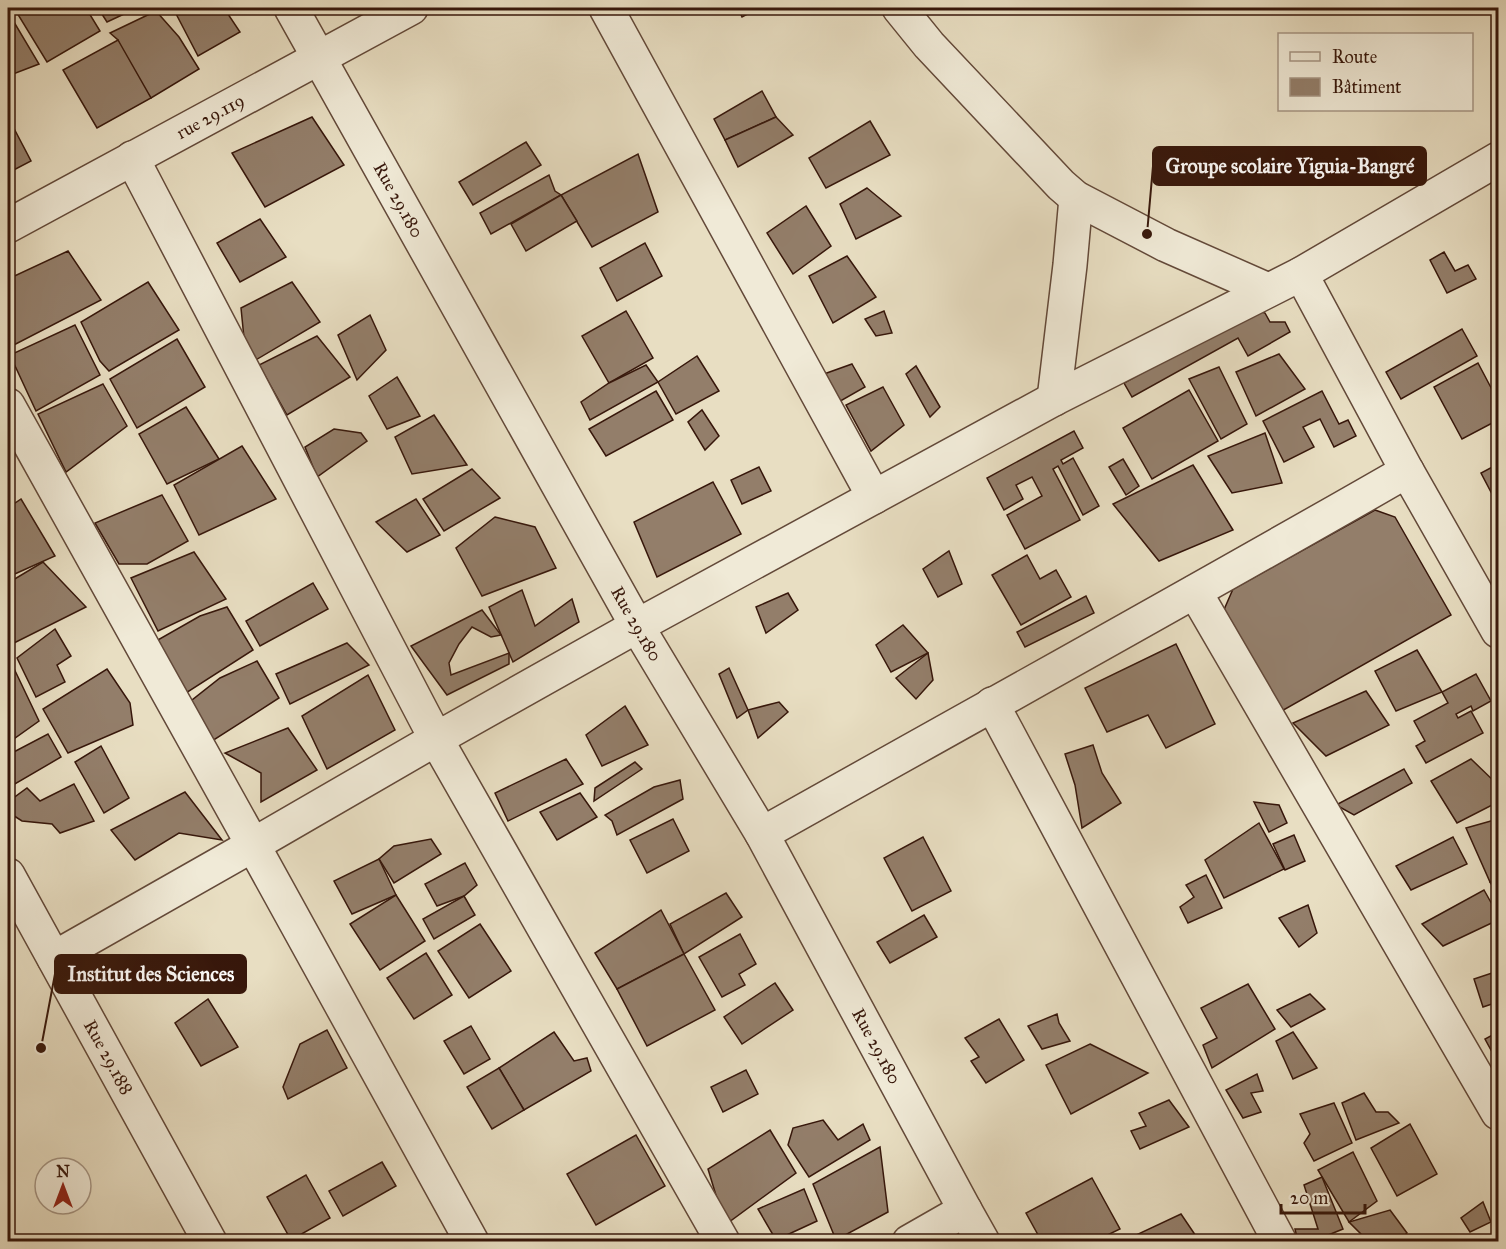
<svg xmlns="http://www.w3.org/2000/svg" width="1506" height="1249" viewBox="0 0 1506 1249" font-family="'IM FELL Great Primer',serif">
<style>
.building{fill:#937e6a;stroke:#37170b;stroke-width:1.5}
.lines{fill:none;stroke-linecap:round;stroke-linejoin:round}
.minor-casing{stroke:#634939;stroke-width:36}
.minor{stroke:#f0ead7;stroke-width:33}
.labels{text-anchor:middle;dominant-baseline:central;stroke-width:4.5;stroke-linejoin:round;paint-order:stroke}
.street-label{font-size:18px;fill:#37170b;stroke:#f0ead7}
.leader{fill:none;stroke:#37170b;stroke-width:2}
.callout-dot{fill:#37170b;stroke:#f0ead7;stroke-width:2}
.callout{fill:#37170b;stroke:#37170b;stroke-width:2}
.callout-label{font-size:20px;text-anchor:middle;font-weight:bold;fill:#fff}
</style>
<rect width="100%" height="100%" fill="#e8dec2"/>
<filter id="stains"><feTurbulence type="fractalNoise" baseFrequency=".00333" numOctaves="4"/><feColorMatrix values="0 0 0 0 .2 0 0 0 0 .09 0 0 0 0 .02 0 0 0 .5 -.17"/></filter>
<radialGradient id="worn" r=".72"><stop offset=".6" stop-color="#630" stop-opacity="0"/><stop offset="1" stop-color="#630" stop-opacity=".3"/></radialGradient>
<!-- building -->
<g class="building">
<polygon points="14,8 86,8 100,31 47,62"/>
<polygon points="98,8 137,8 107,22"/>
<polygon points="173,8 224,8 240,32 198,56"/>
<polygon points="738,8 759,8 742,17"/>
<polygon points="156,11 179,37 199,69 151,98 126,66 118,40 110,33"/>
<polygon points="8,12 39,64 8,76"/>
<polygon points="118,40 151,98 97,128 63,70"/>
<polygon points="762,91 776,117 725,140 714,119"/>
<polygon points="8,117 31,161 8,173"/>
<polygon points="312,117 344,165 265,207 232,153"/>
<polygon points="776,117 793,135 738,167 725,140"/>
<polygon points="870,121 890,155 826,188 809,158"/>
<polygon points="526,142 541,165 473,205 459,182"/>
<polygon points="638,154 658,212 592,247 561,195"/>
<polygon points="549,175 555,191 561,195 491,234 480,213"/>
<polygon points="867,188 901,216 856,239 840,204"/>
<polygon points="561,195 577,221 526,251 511,224"/>
<polygon points="806,206 831,246 793,274 767,233"/>
<polygon points="260,219 286,257 240,282 217,243"/>
<polygon points="645,243 662,276 617,301 600,268"/>
<polygon points="68,251 101,300 8,348 8,279"/>
<polygon points="1444,252 1455,271 1468,265 1476,279 1447,293 1430,260"/>
<polygon points="847,256 876,297 833,323 809,276"/>
<polygon points="148,282 179,330 109,371 100,361 81,322"/>
<polygon points="292,282 320,322 254,361 245,348 241,308"/>
<polygon points="1256,310 1265,313 1270,322 1285,322 1290,332 1248,356 1238,338 1132,397 1124,383"/>
<polygon points="626,311 653,358 609,383 582,336"/>
<polygon points="884,311 892,333 876,336 865,319"/>
<polygon points="370,315 386,350 357,380 338,335"/>
<polygon points="75,325 100,375 36,411 10,355"/>
<polygon points="1462,329 1477,356 1401,399 1386,372"/>
<polygon points="317,336 350,377 287,415 259,365"/>
<polygon points="177,339 205,387 137,428 110,379"/>
<polygon points="1279,354 1305,389 1256,416 1236,372"/>
<polygon points="697,356 719,391 676,414 658,382"/>
<polygon points="1478,363 1498,401 1498,420 1462,439 1434,387"/>
<polygon points="852,364 865,387 837,403 824,374"/>
<polygon points="646,365 658,382 590,420 581,402 609,383"/>
<polygon points="916,366 940,407 930,417 906,374"/>
<polygon points="1219,367 1247,424 1221,439 1189,379"/>
<polygon points="397,377 420,416 387,429 369,396"/>
<polygon points="103,384 127,426 66,472 38,414"/>
<polygon points="883,387 904,425 871,451 846,405"/>
<polygon points="1189,390 1218,441 1152,479 1123,428"/>
<polygon points="656,391 673,420 606,456 589,429"/>
<polygon points="1322,391 1339,424 1348,420 1356,436 1334,447 1320,419 1303,427 1314,447 1284,462 1263,421"/>
<polygon points="186,407 219,459 167,484 139,434"/>
<polygon points="702,410 719,436 705,450 688,422"/>
<polygon points="434,415 467,465 412,474 395,437"/>
<polygon points="334,429 361,433 367,441 317,477 305,447"/>
<polygon points="1074,431 1083,448 1061,460 1063,464 1073,458 1099,506 1083,515 1058,466 1053,469 1080,520 1025,549 1007,515 1042,496 1032,477 1016,485 1023,499 1004,510 987,478"/>
<polygon points="1265,433 1282,483 1232,493 1208,456"/>
<polygon points="242,446 276,499 199,535 174,485"/>
<polygon points="1123,459 1139,486 1126,495 1109,467"/>
<polygon points="1498,464 1498,491 1492,494 1481,473"/>
<polygon points="1193,465 1233,530 1159,561 1113,504"/>
<polygon points="759,467 771,491 742,504 731,480"/>
<polygon points="472,469 500,498 444,531 423,499"/>
<polygon points="713,482 741,534 657,577 634,522"/>
<polygon points="162,495 188,541 147,564 119,564 95,523"/>
<polygon points="21,499 55,556 8,577 8,508"/>
<polygon points="416,499 440,535 407,552 376,522"/>
<polygon points="1375,510 1395,517 1451,615 1280,712 1223,612 1233,589"/>
<polygon points="495,517 535,527 556,568 482,596 456,548"/>
<polygon points="949,551 962,584 938,597 923,569"/>
<polygon points="194,552 226,599 158,631 131,578"/>
<polygon points="1027,555 1040,579 1056,570 1071,597 1021,625 992,575"/>
<polygon points="43,562 86,607 8,646 8,583"/>
<polygon points="313,583 328,609 260,646 246,621"/>
<polygon points="522,590 535,626 572,599 579,622 513,662 489,607"/>
<polygon points="788,593 798,610 766,633 756,607"/>
<polygon points="1086,596 1094,613 1025,647 1017,632"/>
<polygon points="227,607 253,650 186,693 156,641 200,616"/>
<polygon points="482,610 501,635 491,637 472,627 459,644 449,663 451,675 509,653 509,664 447,695 411,646"/>
<polygon points="903,625 928,653 891,672 876,645"/>
<polygon points="55,629 71,656 57,665 65,682 36,697 17,658"/>
<polygon points="347,643 369,665 290,704 276,674"/>
<polygon points="1176,644 1215,724 1166,748 1148,715 1107,732 1085,688"/>
<polygon points="1417,650 1442,692 1396,711 1375,671"/>
<polygon points="928,653 933,680 916,699 896,678"/>
<polygon points="8,656 39,721 8,743"/>
<polygon points="257,661 279,698 209,743 187,704 220,678"/>
<polygon points="729,668 748,710 737,718 719,674"/>
<polygon points="107,669 130,703 133,725 68,753 43,709"/>
<polygon points="1476,674 1491,701 1473,711 1471,706 1456,714 1458,718 1471,711 1483,733 1426,763 1416,746 1425,741 1414,721 1448,703 1442,692"/>
<polygon points="368,675 395,730 327,769 302,716"/>
<polygon points="1366,691 1389,725 1326,756 1293,723"/>
<polygon points="779,702 788,712 758,738 748,710"/>
<polygon points="625,706 648,745 602,766 586,735"/>
<polygon points="288,728 317,770 261,802 261,773 225,753"/>
<polygon points="48,734 61,757 8,788 8,755"/>
<polygon points="1093,745 1102,773 1121,803 1082,828 1075,785 1065,754"/>
<polygon points="101,746 129,798 104,813 75,762"/>
<polygon points="566,759 583,784 508,821 495,793"/>
<polygon points="1471,759 1498,785 1498,802 1457,823 1431,781"/>
<polygon points="635,762 642,769 594,801 595,788"/>
<polygon points="1404,769 1412,783 1354,815 1336,805"/>
<polygon points="680,780 683,799 617,835 612,821 605,815 654,787"/>
<polygon points="74,784 94,821 60,833 52,824 22,821 8,812 8,802 27,788 40,801"/>
<polygon points="185,792 222,840 179,833 135,860 111,830"/>
<polygon points="580,793 597,817 557,840 540,812"/>
<polygon points="1254,802 1279,805 1287,823 1269,832"/>
<polygon points="673,819 689,851 647,873 630,840"/>
<polygon points="1498,819 1498,876 1490,882 1466,828"/>
<polygon points="1259,823 1284,869 1224,898 1205,860"/>
<polygon points="1294,835 1305,861 1285,870 1273,844"/>
<polygon points="923,837 951,891 912,911 884,858"/>
<polygon points="1453,837 1467,864 1411,890 1396,866"/>
<polygon points="431,839 441,854 394,883 379,859 394,846"/>
<polygon points="379,859 396,895 352,914 334,881"/>
<polygon points="465,863 477,885 464,896 437,906 425,884"/>
<polygon points="1206,875 1222,908 1188,923 1180,907 1194,897 1186,885"/>
<polygon points="1498,878 1498,895 1490,882"/>
<polygon points="1484,890 1498,915 1498,920 1443,946 1422,924"/>
<polygon points="726,893 742,917 684,954 670,924"/>
<polygon points="396,895 425,941 380,970 350,924"/>
<polygon points="464,896 475,915 434,939 423,919"/>
<polygon points="1308,905 1317,933 1299,947 1279,918"/>
<polygon points="661,910 684,954 617,989 595,953"/>
<polygon points="924,915 937,937 890,963 877,942"/>
<polygon points="480,924 511,971 469,998 438,951"/>
<polygon points="740,934 756,964 739,974 745,985 722,997 699,957"/>
<polygon points="426,953 452,995 414,1019 387,978"/>
<polygon points="684,954 715,1010 647,1046 617,989"/>
<polygon points="1498,971 1498,1002 1483,1007 1474,979"/>
<polygon points="775,983 793,1010 742,1044 724,1017"/>
<polygon points="1248,984 1275,1029 1212,1068 1203,1045 1217,1038 1201,1008"/>
<polygon points="1310,994 1325,1009 1291,1027 1277,1010"/>
<polygon points="208,999 238,1047 201,1066 175,1023"/>
<polygon points="1057,1014 1059,1023 1070,1041 1042,1049 1028,1026"/>
<polygon points="999,1019 1024,1060 986,1083 971,1061 979,1057 965,1038"/>
<polygon points="471,1026 490,1059 464,1074 444,1041"/>
<polygon points="327,1030 347,1068 288,1099 283,1087 300,1044"/>
<polygon points="554,1032 574,1061 587,1058 591,1071 524,1110 499,1068"/>
<polygon points="1293,1032 1317,1068 1293,1079 1276,1041"/>
<polygon points="1498,1032 1498,1063 1485,1039"/>
<polygon points="1090,1044 1148,1073 1071,1114 1046,1065"/>
<polygon points="499,1068 524,1110 492,1129 467,1087"/>
<polygon points="746,1070 758,1094 723,1112 711,1087"/>
<polygon points="1257,1074 1263,1091 1251,1093 1261,1112 1243,1118 1226,1090"/>
<polygon points="1364,1093 1376,1112 1388,1112 1399,1123 1356,1140 1342,1103"/>
<polygon points="1169,1100 1189,1127 1140,1149 1131,1131 1146,1126 1139,1113"/>
<polygon points="1334,1103 1352,1143 1314,1161 1304,1143 1310,1134 1300,1114"/>
<polygon points="823,1120 838,1140 863,1124 870,1140 809,1177 788,1145 793,1128"/>
<polygon points="1410,1124 1437,1174 1397,1196 1371,1148"/>
<polygon points="770,1130 796,1173 725,1225 708,1169"/>
<polygon points="636,1135 665,1186 596,1225 567,1174"/>
<polygon points="880,1147 888,1212 836,1240 813,1184"/>
<polygon points="1353,1152 1377,1201 1349,1222 1318,1170"/>
<polygon points="382,1162 396,1186 343,1216 329,1191"/>
<polygon points="306,1175 330,1218 291,1240 267,1197"/>
<polygon points="1322,1177 1343,1229 1311,1242 1298,1242 1295,1229 1318,1229 1304,1185"/>
<polygon points="1092,1178 1120,1229 1093,1242 1042,1242 1026,1213"/>
<polygon points="804,1189 817,1221 776,1240 758,1209"/>
<polygon points="1483,1202 1491,1222 1470,1232 1461,1218"/>
<polygon points="1390,1210 1407,1233 1397,1242 1369,1242 1349,1222"/>
<polygon points="1181,1214 1200,1242 1139,1242 1136,1235"/>
</g>
<g class="lines">
<!-- minor casing -->
<g class="minor-casing">
<g id="minor">
<path id="s1" d="M291,8L637,626L762,834L965,1210L983,1242"/>
<polyline points="606,8 874,497"/>
<polyline points="899,8 929,45 1061,185 1076,198 1166,245 1268,290"/>
<polyline points="132,158 436,739 723,1242"/>
<path id="s2" d="M8,226L411,8"/>
<polyline points="1301,274 1407,471 1498,631"/>
<polyline points="1054,399 1070,265 1076,198"/>
<polyline points="8,405 253,845 472,1242"/>
<polyline points="1195,592 1498,1113"/>
<polyline points="992,704 1280,1242"/>
<path d="M762,834C977,713 1193,594 1407,471"/>
<path id="s3" d="M8,875L210,1242"/>
<polyline points="54,958 253,845 436,739 637,626 1054,399 1301,274 1498,159"/>
<polyline points="909,1242 965,1210"/>
</g>
</g>
<!-- minor -->
<use href="#minor" class="minor"/>
</g>
<g class="labels">
<!-- street labels -->
<g class="street-label">
<text stroke="none"><textPath href="#s2" startOffset="230">rue 29.119</textPath></text>
<text stroke="none"><textPath href="#s1" startOffset="220">Rue 29.180</textPath></text>
<text stroke="none"><textPath href="#s1" startOffset="706">Rue 29.180</textPath></text>
<text stroke="none"><textPath href="#s1" startOffset="1192">Rue 29.180</textPath></text>
<text stroke="none"><textPath href="#s3" startOffset="208">Rue 29.188</textPath></text>
</g>
</g>
<!-- callouts -->
<path class="leader" d="M1147 234L1153 166M41 1048L55 974"/>
<g class="callout-dot">
<circle cx="1147" cy="234" r="6"/>
<circle cx="41" cy="1048" r="6"/>
</g>
<g class="callout">
<rect x="1153" y="147" width="273" height="38" rx="6"/>
<rect x="55" y="955" width="191" height="38" rx="6"/>
</g>
<g class="callout-label">
<text x="1290" y="173">Groupe scolaire Yiguia-Bangré</text>
<text x="151" y="981">Institut des Sciences</text>
</g>
<!-- margin -->
<rect width="1506" height="1249" fill="none" stroke="#e8dec2" stroke-width="30"/>
<rect x="9" y="9" width="1488" height="1231" fill="none" stroke="#37170b" stroke-width="3"/>
<rect x="15" y="15" width="1476" height="1219" fill="none" stroke="#37170b" stroke-width="1.5"/>
<!-- legend -->
<rect x="1278" y="33" width="195" height="78" fill="#f0ead7" stroke="#a69685" stroke-width="1.5"/>
<rect x="1290" y="52" width="30" height="9" fill="#f0ead7" stroke="#a69685" stroke-width="1.5"/>
<text x="1332" y="63" font-size="18" fill="#37170b">Route</text>
<rect x="1290" y="78" width="30" height="18" fill="#937e6a" stroke="#a69685" stroke-width="1.5"/>
<text x="1332" y="93" font-size="18" fill="#37170b">Bâtiment</text>
<!-- north arrow -->
<g transform="translate(63 1186)"><circle r="28" fill="#f0ead7" stroke="#a69685" stroke-width="1.5"/>
<path d="M0-4.5L10 22L0 15L-10 22Z" fill="#8f2418"/>
<text y="-9" font-size="16" font-weight="bold" text-anchor="middle" fill="#37170b">N</text>
</g>
<!-- scale -->
<path d="M1281 1204v9h84v-9" fill="none" stroke="#37170b" stroke-width="3"/>
<text x="1290" y="1204" font-size="18" fill="#37170b" stroke="#f0ead7" stroke-width="4.5" paint-order="stroke">20 m</text>
<rect width="100%" height="100%" filter="url(#stains)"/>
<rect width="100%" height="100%" fill="url(#worn)"/>
</svg>
